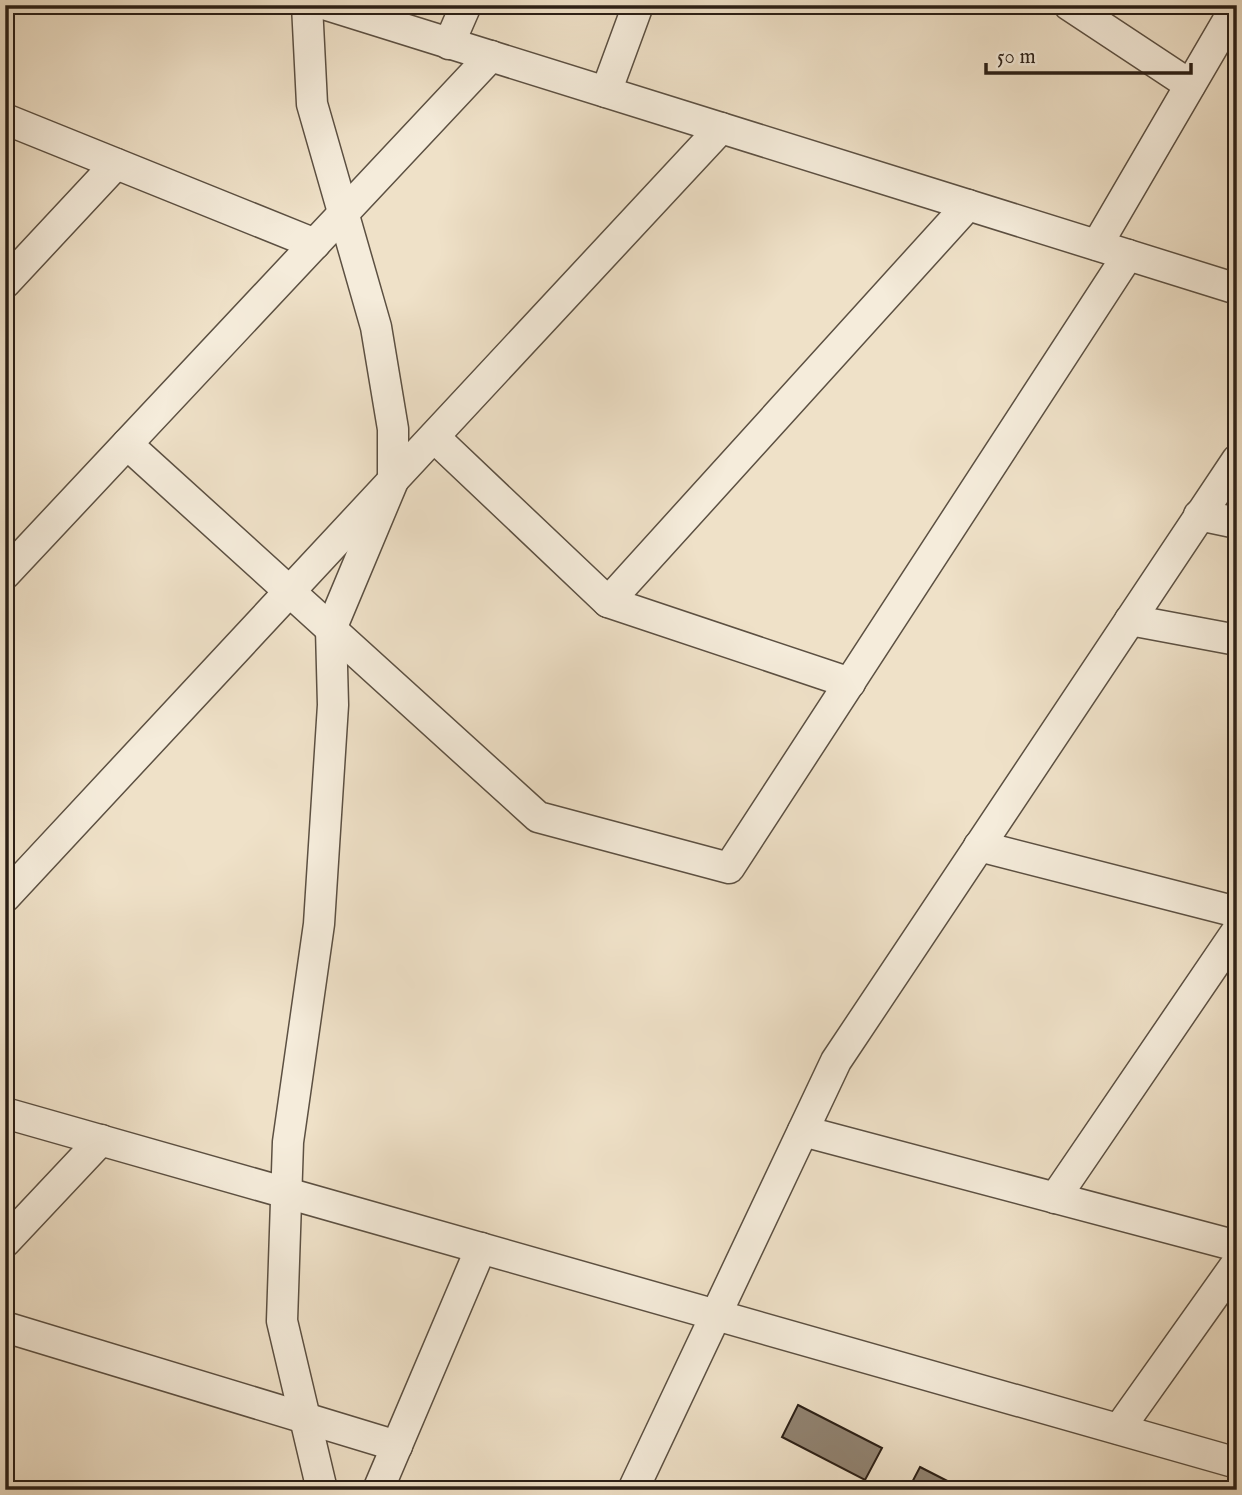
<svg xmlns="http://www.w3.org/2000/svg" width="1242" height="1495" viewBox="0 0 1242 1495" font-family="'IM FELL English',serif">
<style>
.building{fill:#918473;stroke:#2b1f16;stroke-width:2}
.lines{fill:none;stroke-linecap:round;stroke-linejoin:round}
.street-casing{stroke:#5c5042;stroke-width:33}
.street{stroke:#f5ecdb;stroke-width:30}
</style>
<rect width="100%" height="100%" fill="#efe1c8"/>
<filter id="stains"><feTurbulence type="fractalNoise" baseFrequency=".00286" numOctaves="4"/><feColorMatrix values="0 0 0 0 .2 0 0 0 0 .09 0 0 0 0 .02 0 0 0 .5 -.17"/></filter>
<radialGradient id="worn" r=".72"><stop offset=".6" stop-color="#630" stop-opacity="0"/><stop offset="1" stop-color="#630" stop-opacity=".3"/></radialGradient>
<!-- building -->
<g class="building">
<polygon points="798,1405 882,1448 865,1480 782,1437"/>
<polygon points="920,1467 965,1490 908,1490"/>
</g>
<g class="lines">
<!-- street casing -->
<g class="street-casing">
<g id="street">
<polyline points="307,5 312,104 376,327 393,429 393,481 331,629 333,705 319,924 288,1142 282,1321 322,1490"/>
<polyline points="327,5 1237,289"/>
<polyline points="1069,5 1190,85"/>
<polyline points="449,44 466,5"/>
<polyline points="606,92 638,5"/>
<polyline points="5,119 315,244"/>
<polyline points="1097,245 1237,5"/>
<polyline points="5,283 116,164"/>
<polyline points="434,437 608,602 850,683"/>
<polyline points="127,444 538,817 729,868 1128,255"/>
<polyline points="1199,515 1237,523"/>
<polyline points="5,574 491,56"/>
<polyline points="608,602 968,205"/>
<polyline points="1130,620 1237,640"/>
<polyline points="979,846 1237,912"/>
<polyline points="5,897 721,128"/>
<polyline points="5,1113 1237,1463"/>
<polyline points="803,1131 1237,1246"/>
<polyline points="1055,1198 1237,931"/>
<polyline points="5,1242 101,1140"/>
<polyline points="5,1327 397,1446"/>
<polyline points="1119,1429 1237,1263"/>
<polyline points="378,1490 481,1248"/>
<polyline points="633,1490 836,1061 1237,460"/>
</g>
</g>
<!-- street -->
<use href="#street" class="street"/>
</g>
<!-- margin -->
<rect width="1242" height="1495" fill="none" stroke="#efe1c8" stroke-width="28"/>
<rect x="7" y="7" width="1228" height="1481" fill="none" stroke="#2b1f16" stroke-width="3.5"/>
<rect x="14" y="14" width="1214" height="1467" fill="none" stroke="#2b1f16" stroke-width="2"/>
<!-- scale -->
<path d="M986 63v10h205v-10" fill="none" stroke="#2b1f16" stroke-width="3.5"/>
<text x="997" y="63" font-size="21" fill="#2b1f16" stroke="#f5ecdb" stroke-width="5" paint-order="stroke">50 m</text>
<rect width="100%" height="100%" filter="url(#stains)"/>
<rect width="100%" height="100%" fill="url(#worn)"/>
</svg>
